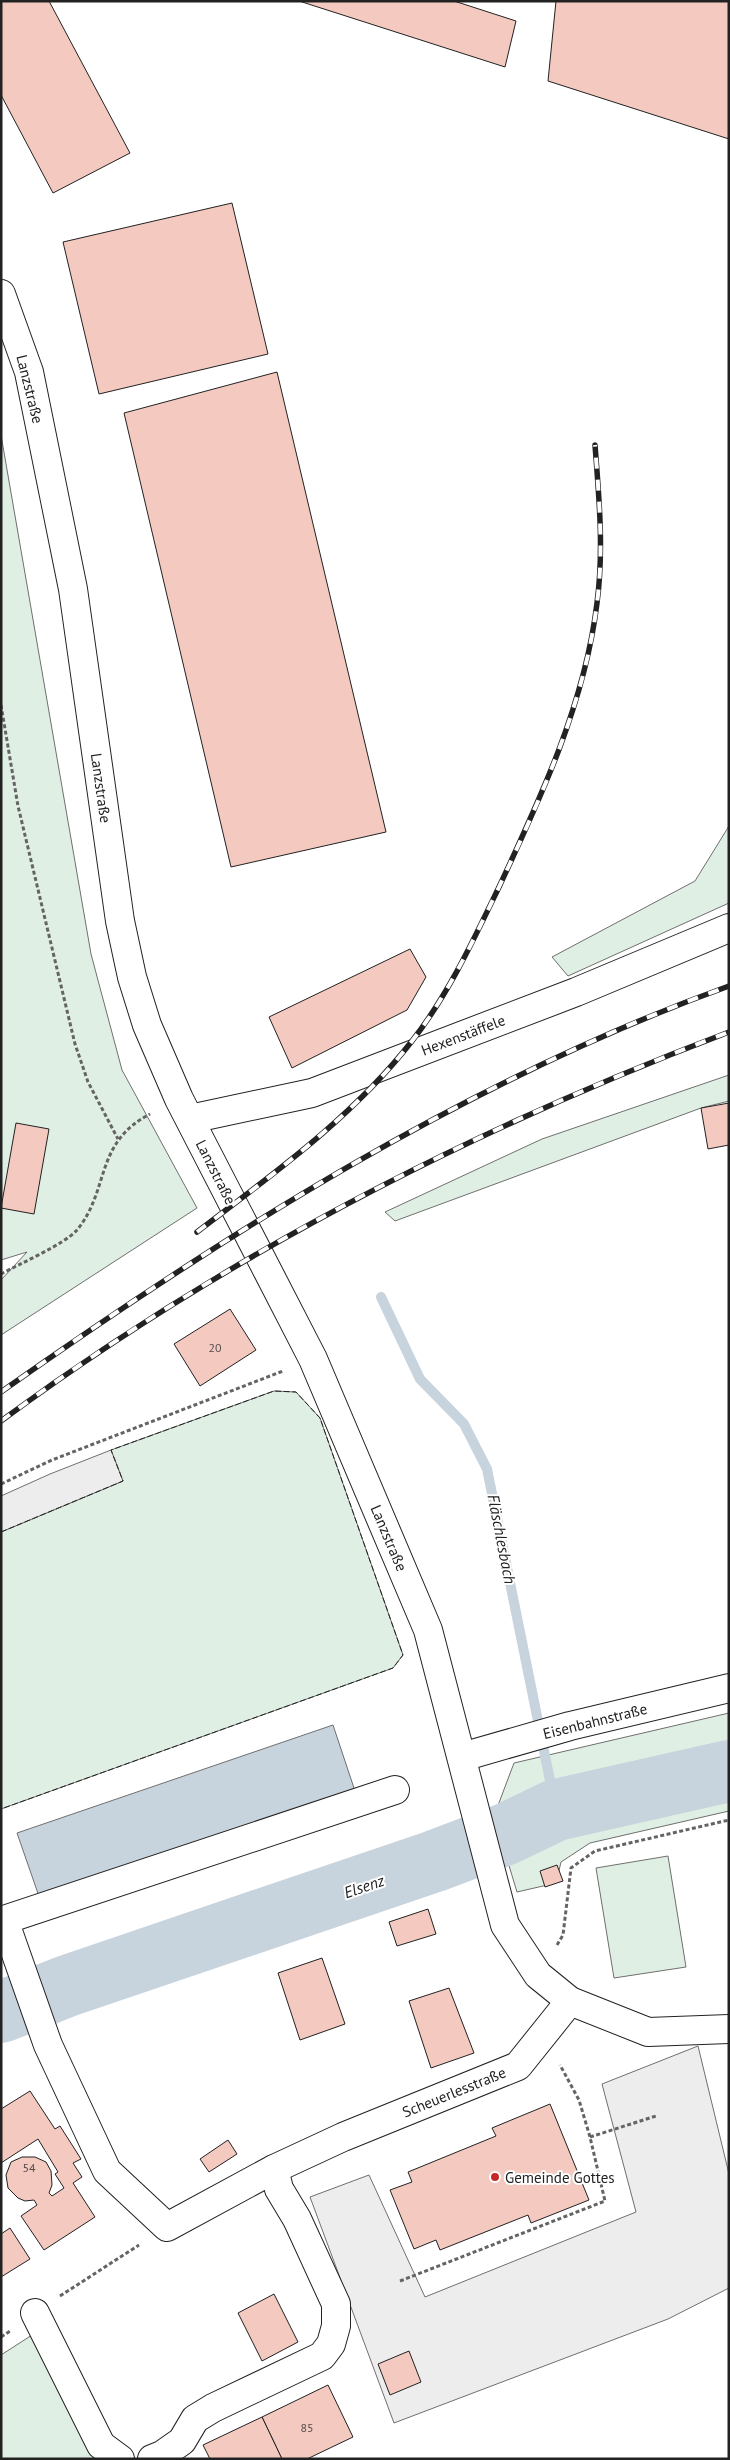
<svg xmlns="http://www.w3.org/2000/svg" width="730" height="2460" viewBox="0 0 730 2460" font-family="'PT Sans',sans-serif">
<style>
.green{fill:#e0efe3;stroke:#6f6f6f}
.parking{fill:#ededed;stroke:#6f6f6f}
.water{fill:#c7d3dd;stroke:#6f6f6f}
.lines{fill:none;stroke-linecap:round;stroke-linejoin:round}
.stream{stroke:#c7d3dd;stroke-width:10}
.river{stroke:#c7d3dd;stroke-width:62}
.building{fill:#f3c9c0;stroke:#222}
.minor-casing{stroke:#222;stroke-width:30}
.path{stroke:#646464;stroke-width:3;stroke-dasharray:4 2.5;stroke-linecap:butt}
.minor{stroke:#fff;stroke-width:28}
.rail-casing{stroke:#222;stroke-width:5.5}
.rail{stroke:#fff;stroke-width:4;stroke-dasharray:11;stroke-linecap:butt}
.fence{stroke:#222;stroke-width:1;stroke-dasharray:6 2.5;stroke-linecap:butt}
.poi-dot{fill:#c62828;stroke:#fff;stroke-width:2}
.labels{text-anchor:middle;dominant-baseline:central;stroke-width:4;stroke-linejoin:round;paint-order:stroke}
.number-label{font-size:12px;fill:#564c4a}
.street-label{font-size:15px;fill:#222;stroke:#fff}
.poi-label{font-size:15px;fill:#222;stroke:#fff;text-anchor:start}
.water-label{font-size:16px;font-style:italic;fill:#222;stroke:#fff}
</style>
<rect width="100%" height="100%" fill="#fff"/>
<!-- green -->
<g class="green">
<polygon points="1,435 91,954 122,1070 197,1208 1,1335 1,1280 27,1252 1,1260"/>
<polygon points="729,826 729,903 568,976 552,957 695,881"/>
<polygon points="729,1075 729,1101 701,1108 395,1221 385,1212 542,1139"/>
<polygon points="274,1391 296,1392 320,1418 403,1655 393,1668 1,1809 1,1532 123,1481 111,1450"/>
<polygon points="729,1713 729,1811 590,1843 561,1862 556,1883 517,1892 494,1816 514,1763"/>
<polygon points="668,1856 686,1967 614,1978 596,1868"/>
<polygon points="32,2335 96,2459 1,2459 1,2355"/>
</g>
<!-- parking -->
<g class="parking">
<polygon points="111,1450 123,1481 1,1532 1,1496 50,1474"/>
<polygon points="698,2046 729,2174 729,2288 668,2319 394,2423 310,2197 369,2175 425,2297 636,2212 602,2084"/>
</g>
<!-- water -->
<polygon class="water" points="333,1725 357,1797 42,1905 17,1833"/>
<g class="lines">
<!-- stream -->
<polyline class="stream" points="381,1297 420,1379 464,1424 487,1469 556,1810"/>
<!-- river -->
<polyline class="river" points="1,2012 67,1986 435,1861 506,1834 556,1810 729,1771"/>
</g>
<!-- building -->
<g class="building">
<polygon points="1,1 49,1 130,153 53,193 1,95"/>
<polygon points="299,1 454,1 516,21 505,67"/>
<polygon points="556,1 729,1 729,139 548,81"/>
<polygon points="232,203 268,354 99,394 63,242"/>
<polygon points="277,372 386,832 231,867 124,413"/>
<polygon points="410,949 426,977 407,1010 292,1068 269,1017"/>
<polygon points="729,1103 729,1145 708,1149 701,1108"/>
<polygon points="16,1123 49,1129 34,1214 1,1208"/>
<polygon points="230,1309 256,1350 200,1386 174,1344"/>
<polygon points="557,1865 563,1881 545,1887 540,1871"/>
<polygon points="428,1909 436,1934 397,1946 389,1922"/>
<polygon points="322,1958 345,2024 300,2040 278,1973"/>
<polygon points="449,1988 474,2053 431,2068 409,2001"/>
<polygon points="30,2091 55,2129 60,2126 81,2159 73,2163 82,2177 73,2183 95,2217 44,2250 21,2216 37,2205 34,2200 25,2201 18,2198 8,2188 6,2175 11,2162 22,2157 35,2157 46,2162 51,2171 52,2185 49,2193 52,2196 64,2188 55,2174 58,2172 38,2139 1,2163 1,2109"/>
<polygon points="550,2104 589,2200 531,2223 528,2215 440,2250 436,2240 414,2249 390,2190 412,2182 408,2172 496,2136 492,2128"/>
<polygon points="228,2140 237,2154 209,2172 200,2159"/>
<polygon points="10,2228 30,2259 1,2277 1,2234"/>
<polygon points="274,2294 298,2342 262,2361 238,2313"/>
<polygon points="409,2351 421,2382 390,2395 378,2364"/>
<polygon points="328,2385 353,2437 307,2459 282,2459 262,2417"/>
<polygon points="262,2417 282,2459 210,2459 203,2445"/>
</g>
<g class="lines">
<!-- minor casing -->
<g class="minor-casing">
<g id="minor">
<polyline points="1,294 29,372 73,589 120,921 132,977 147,1025 179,1099 313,1359 428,1630 505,1925 538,1975 570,2001 648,2032 729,2029"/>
<polyline points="190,1119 312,1093 576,992 729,928"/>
<polyline points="462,1757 570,1726 729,1688"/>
<polyline points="4,1920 48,2045 107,2171 167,2227 274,2169 343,2137 518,2066 570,2001"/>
<polyline points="1,1921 395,1790"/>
<polyline points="35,2313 101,2445 120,2459"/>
<polyline points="152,2459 162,2455 182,2441 195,2419 213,2408 322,2356 331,2344 336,2326 336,2304 297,2219 279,2189 274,2169"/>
</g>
</g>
<!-- path -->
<g class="path">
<polyline points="1,705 18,806 75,1044 88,1082 118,1139"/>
<path d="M1,1274C19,1264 65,1244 77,1230C110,1190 94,1143 150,1114"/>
<polyline points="1,1484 52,1460 283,1371"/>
<polyline points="557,1945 563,1935 571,1868 595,1851 729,1820"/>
<polyline points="590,2137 656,2116"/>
<polyline points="400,2281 605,2201 590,2137 579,2100 560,2065"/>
<polyline points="60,2296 139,2245"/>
<polyline points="1,2337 10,2331"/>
</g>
<!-- minor -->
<use href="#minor" class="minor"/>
<!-- rail casing -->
<g class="rail-casing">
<g id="rail">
<path d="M197,1232C273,1174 353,1117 412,1041C448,995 474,939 499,887C541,797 585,703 597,603C604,550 599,497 595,445"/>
<path d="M1,1392C225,1234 470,1079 729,986"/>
<path d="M1,1421C225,1256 470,1130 729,1032"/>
</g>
</g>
<!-- rail -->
<use href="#rail" class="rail"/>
<!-- fence -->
<polyline class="fence" points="1,1532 123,1481 111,1450 274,1391 296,1392 320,1418 403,1655 393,1668 1,1809"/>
</g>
<!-- markers -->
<circle class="poi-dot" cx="495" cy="2177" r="5"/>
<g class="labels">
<!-- number labels -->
<g class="number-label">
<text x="215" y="1347">20</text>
<text x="29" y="2167">54</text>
<text x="307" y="2427">85</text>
</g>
<!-- street labels -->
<g class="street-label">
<text transform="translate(30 389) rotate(76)">Lanzstraße</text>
<text transform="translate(101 788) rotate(82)">Lanzstraße</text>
<text transform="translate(463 1035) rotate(-21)">Hexenstäffele</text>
<text transform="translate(216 1172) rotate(63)">Lanzstraße</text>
<text transform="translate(389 1538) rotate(67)">Lanzstraße</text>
<text transform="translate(595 1721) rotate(-14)">Eisenbahnstraße</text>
<text transform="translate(454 2092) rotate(-22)">Scheuerlesstraße</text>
</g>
<!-- poi labels -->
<g class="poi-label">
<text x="505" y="2177">Gemeinde Gottes</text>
</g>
<!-- water labels -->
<g class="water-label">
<text transform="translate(502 1539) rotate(79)">Fläschlesbach</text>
<text transform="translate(364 1886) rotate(-19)">Elsenz</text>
</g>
</g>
<!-- border -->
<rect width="730" height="2460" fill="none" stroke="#222222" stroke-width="5"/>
</svg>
